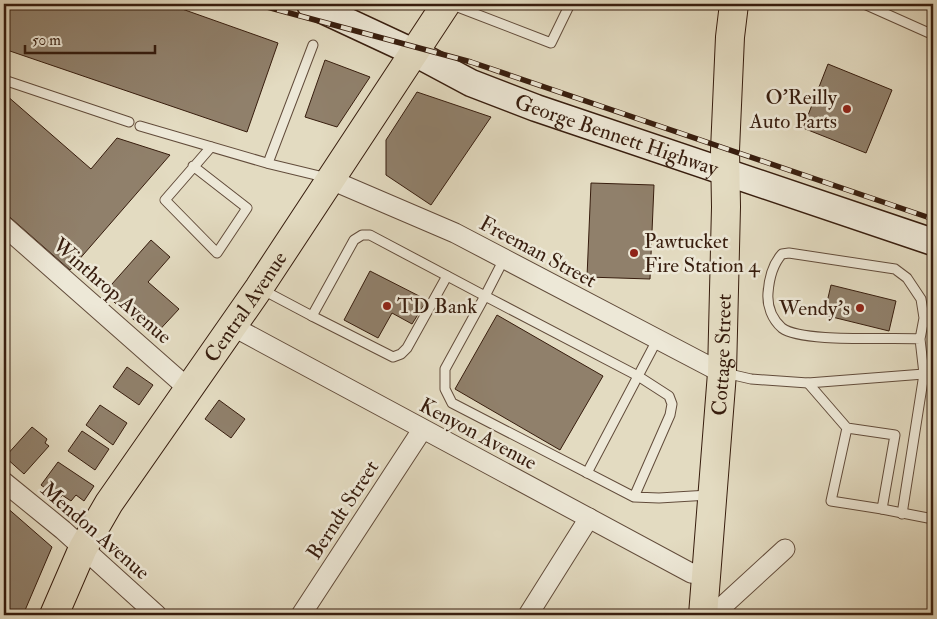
<svg xmlns="http://www.w3.org/2000/svg" width="937" height="619" viewBox="0 0 937 619" font-family="'IM FELL Double Pica',serif">
<style>
.building{fill:#90806b;stroke:#371d0e}
.lines{fill:none;stroke-linecap:round;stroke-linejoin:round}
.service-casing{stroke:#624c3b;stroke-width:11}
.minor-casing{stroke:#624c3b;stroke-width:21}
.secondary-casing{stroke:#371d0e;stroke-width:29}
.primary-casing{stroke:#371d0e;stroke-width:30}
.service{stroke:#ede8d7;stroke-width:9}
.minor{stroke:#ede8d7;stroke-width:19}
.secondary{stroke:#ede8d7;stroke-width:26}
.primary{stroke:#e3dbc1;stroke-width:28}
.rail-casing{stroke:#371d0e;stroke-width:5.5}
.rail{stroke:#ede8d7;stroke-width:4;stroke-dasharray:11;stroke-linecap:butt}
.poi-dot{fill:#8f2418;stroke:#ede8d7;stroke-width:2}
.labels{text-anchor:middle;dominant-baseline:central;stroke-width:5;stroke-linejoin:round;paint-order:stroke}
.poi-label{font-size:21px;fill:#371d0e;stroke:#ede8d7;text-anchor:end}
.street-label{font-size:21px;fill:#371d0e;stroke:#ede8d7}
</style>
<rect width="100%" height="100%" fill="#e3dbc1"/>
<filter id="stains"><feTurbulence type="fractalNoise" baseFrequency=".004" numOctaves="4"/><feColorMatrix values="0 0 0 0 .2 0 0 0 0 .09 0 0 0 0 .02 0 0 0 .5 -.17"/></filter>
<radialGradient id="worn" r=".72"><stop offset=".6" stop-color="#630" stop-opacity="0"/><stop offset="1" stop-color="#630" stop-opacity=".3"/></radialGradient>
<!-- building -->
<g class="building">
<polygon points="4,4 168,4 278,43 247,132 4,49"/>
<polygon points="325,60 370,77 337,127 305,117"/>
<polygon points="828,64 892,90 866,153 803,128"/>
<polygon points="417,92 491,117 431,205 386,175 386,140"/>
<polygon points="6,95 91,169 117,138 170,155 70,270 4,212 4,97"/>
<polygon points="591,183 654,185 650,279 587,277"/>
<polygon points="151,240 170,257 148,282 179,309 153,337 104,293"/>
<polygon points="370,271 427,300 412,324 392,313 378,338 344,320"/>
<polygon points="831,285 896,301 889,331 824,315"/>
<polygon points="497,315 603,376 560,450 455,389"/>
<polygon points="127,367 153,385 139,405 113,387"/>
<polygon points="219,400 245,419 231,438 205,419"/>
<polygon points="100,405 127,423 113,445 86,425"/>
<polygon points="32,427 47,439 45,443 49,446 24,474 5,457"/>
<polygon points="82,431 109,449 95,470 68,451"/>
<polygon points="58,462 94,486 84,501 76,495 71,501 62,495 60,499 41,485"/>
<polygon points="5,506 52,547 23,615 4,615"/>
</g>
<g class="lines">
<!-- service casing -->
<g class="service-casing">
<g id="service">
<polyline points="450,4 551,43 570,4"/>
<polyline points="864,4 929,33"/>
<polyline points="4,80 129,122"/>
<polyline points="140,126 270,164 328,178"/>
<polyline points="268,163 313,45"/>
<polyline points="193,166 247,208 217,253 165,200 211,147"/>
<polyline points="261,289 312,316 354,240 362,235 370,235 485,296 504,259"/>
<polyline points="312,316 393,357 401,354 407,348 447,276"/>
<polyline points="725,373 751,379 808,383 924,374"/>
<polyline points="808,383 847,428 895,435 882,509 831,501 847,428"/>
<polyline points="587,473 657,340"/>
<polyline points="634,497 670,415 672,404 669,396 638,376 485,296 445,369 445,389 452,403 634,497 659,498 709,495"/>
<polyline points="882,509 933,519"/>
<path d="M902,514L924,374L920,339L924,318L921,299L907,278L895,269L789,253L782,254C772,265 769,279 768,293C767,306 772,319 782,328C802,343 891,337 920,339"/>
</g>
</g>
<!-- minor casing -->
<g class="minor-casing">
<g id="minor">
<polyline points="329,179 455,233 722,373"/>
<polyline points="4,226 190,390"/>
<polyline points="232,326 691,573 706,575"/>
<polyline points="4,482 63,530 157,615"/>
<polyline points="301,615 422,430"/>
<polyline points="528,615 589,518"/>
<polyline points="713,615 785,549"/>
</g>
</g>
<!-- secondary casing -->
<g class="secondary-casing">
<g id="secondary">
<path id="s1" d="M310,4L413,52L471,83L536,108L933,242"/>
</g>
</g>
<!-- primary casing -->
<g class="primary-casing">
<g id="primary">
<path id="s2" d="M54,615L83,548L109,503L259,288L446,4"/>
<path id="s3" d="M703,615L722,373L726,207L725,150L730,37L734,4"/>
</g>
</g>
<!-- service -->
<use href="#service" class="service"/>
<!-- minor -->
<use href="#minor" class="minor"/>
<!-- secondary -->
<use href="#secondary" class="secondary"/>
<!-- primary -->
<use href="#primary" class="primary"/>
<!-- rail casing -->
<g class="rail-casing">
<polyline id="rail" points="256,4 471,62 933,219"/>
</g>
<!-- rail -->
<use href="#rail" class="rail"/>
</g>
<!-- markers -->
<g class="poi-dot">
<circle cx="847" cy="109" r="5"/>
<circle cx="634" cy="253" r="5"/>
<circle cx="387" cy="306" r="5"/>
<circle cx="860" cy="308" r="5"/>
</g>
<g class="labels">
<!-- poi labels -->
<g class="poi-label">
<text x="837" y="97">O'Reilly<tspan x="837" dy="24">Auto Parts</tspan></text>
<text x="644" y="241" text-anchor="start">Pawtucket<tspan x="644" dy="24">Fire Station 4</tspan></text>
<text x="397" y="306" text-anchor="start">TD Bank</text>
<text x="850" y="308">Wendy's</text>
</g>
<!-- street labels -->
<g class="street-label">
<text stroke="none"><textPath href="#s1" startOffset="334">George Bennett Highway</textPath></text>
<text transform="translate(538 252) rotate(28)">Freeman Street</text>
<text transform="translate(112 291) rotate(41)">Winthrop Avenue</text>
<text stroke="none"><textPath href="#s2" startOffset="364">Central Avenue</textPath></text>
<text stroke="none"><textPath href="#s3" startOffset="261">Cottage Street</textPath></text>
<text transform="translate(478 434) rotate(28)">Kenyon Avenue</text>
<text transform="translate(343 510) rotate(-57)">Berndt Street</text>
<text transform="translate(95 531) rotate(41)">Mendon Avenue</text>
</g>
</g>
<!-- margin -->
<rect width="937" height="619" fill="none" stroke="#e3dbc1" stroke-width="20"/>
<rect x="5" y="5" width="927" height="609" fill="none" stroke="#371d0e" stroke-width="2.5"/>
<rect x="10" y="10" width="917" height="599" fill="none" stroke="#371d0e"/>
<!-- scale -->
<path d="M25 45v8h130v-8" fill="none" stroke="#371d0e" stroke-width="2.5"/>
<text x="32" y="45" font-size="15" fill="#371d0e" stroke="#ede8d7" stroke-width="4" paint-order="stroke">50 m</text>
<rect width="100%" height="100%" filter="url(#stains)"/>
<rect width="100%" height="100%" fill="url(#worn)"/>
</svg>
